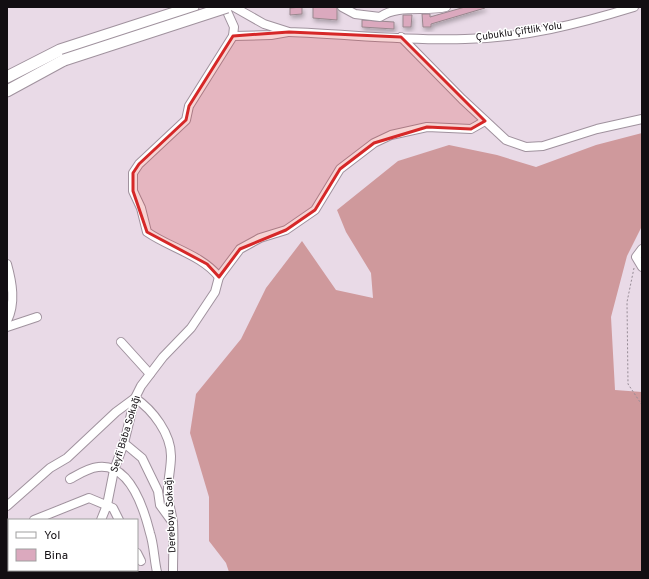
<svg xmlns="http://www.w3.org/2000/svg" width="649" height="579" viewBox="0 0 649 579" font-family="Overpass,sans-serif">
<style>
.forest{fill:#cf999c}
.building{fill:#dba9be;stroke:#99878e;filter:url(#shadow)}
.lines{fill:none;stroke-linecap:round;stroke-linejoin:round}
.minor-casing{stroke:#a0929e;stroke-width:10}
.highway-casing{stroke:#a0929e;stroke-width:13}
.path{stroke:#978c96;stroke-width:1;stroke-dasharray:2 2;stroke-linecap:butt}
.minor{stroke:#fff;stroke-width:8}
.highway{stroke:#fff;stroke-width:11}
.highway-bridge-casing{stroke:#a0929e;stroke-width:13;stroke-linecap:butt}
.highway-bridge{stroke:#fff;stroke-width:11}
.marked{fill:#d62828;fill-opacity:0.2;stroke:#d62828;stroke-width:3;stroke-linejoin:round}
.labels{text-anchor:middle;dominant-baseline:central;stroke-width:3;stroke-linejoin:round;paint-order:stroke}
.street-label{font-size:10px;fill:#120e12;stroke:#fff}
</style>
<defs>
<filter id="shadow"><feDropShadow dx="1.5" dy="3" stdDeviation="2" flood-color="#0004"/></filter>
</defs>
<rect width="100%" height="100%" fill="#e9dae7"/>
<!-- forest -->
<polygon class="forest" points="642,133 642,226 627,256 611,317 615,390 642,392 642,572 229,572 226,563 209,541 209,497 190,433 196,394 241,339 266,288 302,241 336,290 373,298 371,273 346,232 337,210 398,161 449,145 497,155 536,167 596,145"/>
<!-- building -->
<g class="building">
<polygon points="302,7 302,14 290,15 290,8"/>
<polygon points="313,7 337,7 337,20 313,18"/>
<polygon points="465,7 485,7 485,8 431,24 431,27 423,27 422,14 430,14 430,17"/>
<polygon points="403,15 412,15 411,27 403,27"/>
<polygon points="362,20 394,22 394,29 362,27"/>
</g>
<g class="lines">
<!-- minor casing -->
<g class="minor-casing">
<g id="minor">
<path d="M234,7L264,24L289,32C347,34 407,41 465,39C523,38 579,24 634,7"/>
<path d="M342,7L355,14L380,17C398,4 425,12 446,7"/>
<polyline points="233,36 271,35 288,32"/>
<polyline points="401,37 462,99 506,140 526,147 543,146 597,129 642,119"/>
<polyline points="642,249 636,257 642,267"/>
<path d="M7,264C12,282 16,303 7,321"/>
<path d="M219,277C202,255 170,248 147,232L141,208L133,191V173L139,164L186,120L189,106L233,36L234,27L225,7"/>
<polyline points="7,327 37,317"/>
<polyline points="121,342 150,374"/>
<polyline points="124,443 142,458 158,491 160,505 173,523"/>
<path d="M70,479C79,474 88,468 98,467C130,463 144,509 150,533C154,545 154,559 157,572"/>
<path d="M7,506L50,468L67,458L116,412L135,398C153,410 171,434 171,456C171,470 167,482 168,496C169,505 172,514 173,523C174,539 173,556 173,572"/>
<polyline points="34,520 89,498 113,508 119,520"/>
<polyline points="101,520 107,505 114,470 124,443 135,398 141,386 163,357 191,328 215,292 219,277 240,249 260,238 286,230 315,210 340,169 374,143 391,135 427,127 471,129 485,121"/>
<polyline points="7,528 9,528"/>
<polyline points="137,553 141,561"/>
<polyline points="113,570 114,572"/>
<polyline points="91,572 92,570"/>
</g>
</g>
<!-- highway casing -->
<g class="highway-casing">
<g id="highway">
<polyline points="7,77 60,50 193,7"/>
<polyline points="7,91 64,60"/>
</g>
</g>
<!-- path -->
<polyline class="path" points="634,268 627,302 628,384 642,405"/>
<!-- minor -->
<use href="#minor" class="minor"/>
<!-- highway -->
<use href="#highway" class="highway"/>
<!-- highway-bridge casing -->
<g class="highway-bridge-casing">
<polyline id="highway-bridge" points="64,60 227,7"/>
</g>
<!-- highway-bridge -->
<use href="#highway-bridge" class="highway-bridge"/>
</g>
<!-- marked area -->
<path class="marked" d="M289,32L401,37L485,121L471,129L427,127L374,143L340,169L315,210L286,230L240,249L219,277L207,264L147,232L133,191V173L139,164L186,120L189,106L233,36Z"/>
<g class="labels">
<!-- street labels -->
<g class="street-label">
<text transform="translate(519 32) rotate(-8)">Çubuklu Çiftlik Yolu</text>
<text transform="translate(126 434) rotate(-73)">Seyfi Baba Sokağı</text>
<text transform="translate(171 515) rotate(-93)">Dereboyu Sokağı</text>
</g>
</g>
<!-- border -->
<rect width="649" height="579" fill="none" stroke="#120e12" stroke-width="16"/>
<!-- legend -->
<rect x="8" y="519" width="130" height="52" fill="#ffffff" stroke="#a09fa0"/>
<rect x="16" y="532" width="20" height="6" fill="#ffffff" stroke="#a09fa0"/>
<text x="44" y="539" font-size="12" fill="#120e12">Yol</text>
<rect x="16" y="549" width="20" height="12" fill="#dba9be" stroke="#a09fa0"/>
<text x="44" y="559" font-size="12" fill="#120e12">Bina</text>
</svg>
